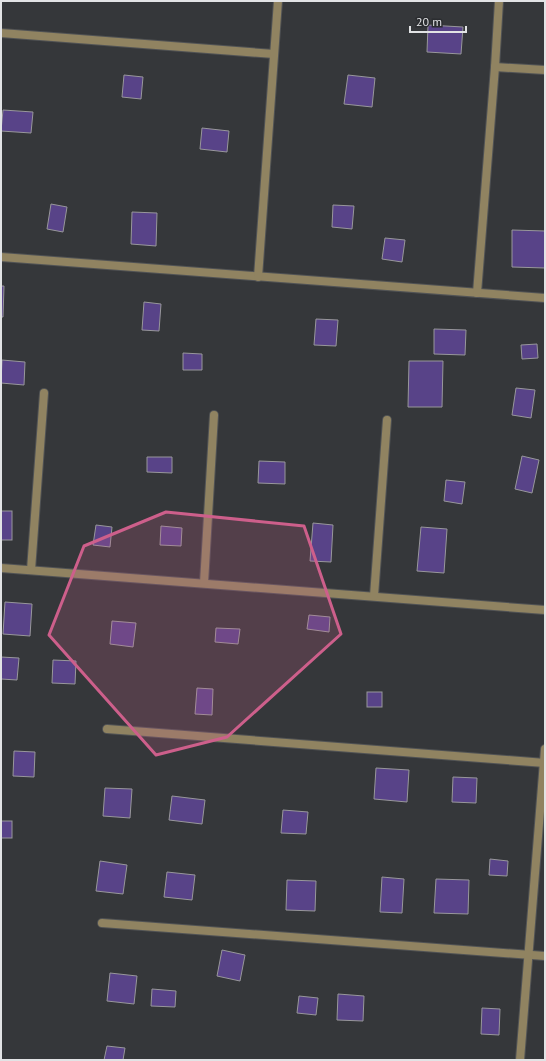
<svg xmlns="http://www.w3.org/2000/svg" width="546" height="1061" viewBox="0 0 546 1061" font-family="'PT Sans',sans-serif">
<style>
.building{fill:#584388;stroke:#98979b}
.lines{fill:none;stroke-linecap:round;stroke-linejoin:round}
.lane-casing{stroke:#515355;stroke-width:10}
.street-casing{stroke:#515355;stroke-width:10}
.lane{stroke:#908361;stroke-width:8}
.street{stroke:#908361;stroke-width:8}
.marked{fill:#cd5f8b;fill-opacity:0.2;stroke:#cd5f8b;stroke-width:3;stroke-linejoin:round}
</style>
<rect width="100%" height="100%" fill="#35373a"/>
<!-- building -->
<g class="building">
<polygon points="428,25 463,27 461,54 427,52"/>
<polygon points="124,75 143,77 141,99 122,97"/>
<polygon points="348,75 375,78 372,107 344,104"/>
<polygon points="3,110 33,112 31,133 1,131"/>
<polygon points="202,128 229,131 227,152 200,149"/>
<polygon points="51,204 67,207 63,232 47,229"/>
<polygon points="333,205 354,206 352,229 332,227"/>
<polygon points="132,212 157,213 156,246 131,244"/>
<polygon points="512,230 545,231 545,268 512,267"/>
<polygon points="385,238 405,240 402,262 382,259"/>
<polygon points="1,286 4,286 3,317 1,317"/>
<polygon points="144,302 161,304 159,331 142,330"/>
<polygon points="316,319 338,320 336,346 314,345"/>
<polygon points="434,329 466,330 465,355 434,354"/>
<polygon points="537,344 538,358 522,359 521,345"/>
<polygon points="183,353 202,354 202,370 183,370"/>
<polygon points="2,360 25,362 24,385 1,383"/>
<polygon points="409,361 443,361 442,407 408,407"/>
<polygon points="516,388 535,390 531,418 512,415"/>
<polygon points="522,456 539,460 532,493 515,489"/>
<polygon points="147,457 172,457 172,473 147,472"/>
<polygon points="259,461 285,462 285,484 258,483"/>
<polygon points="446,480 465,482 462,504 444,501"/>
<rect x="1" y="511" width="11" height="29"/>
<polygon points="313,523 333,525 331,562 310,561"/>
<polygon points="96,525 112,527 110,547 93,545"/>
<polygon points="161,526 182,528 181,546 160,545"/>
<polygon points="421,527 447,529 444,573 417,571"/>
<polygon points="5,602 32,604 30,636 3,634"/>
<polygon points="309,615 330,617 329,632 307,629"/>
<polygon points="112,621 136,623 133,647 110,644"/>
<polygon points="216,628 240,629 238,644 215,642"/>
<polygon points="1,657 19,658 17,680 1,679"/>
<polygon points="53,660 76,661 75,684 52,683"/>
<polygon points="197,688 213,689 212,715 195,714"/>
<rect x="367" y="692" width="15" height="15"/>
<polygon points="14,751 35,752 34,777 13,776"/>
<polygon points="376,768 409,770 407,802 374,799"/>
<polygon points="453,777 477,778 476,803 452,802"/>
<polygon points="105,788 132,789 130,818 103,816"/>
<polygon points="172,796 205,800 202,824 169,820"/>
<polygon points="283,810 308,812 306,834 281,833"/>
<rect x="1" y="821" width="11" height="17"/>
<polygon points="490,859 508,861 507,876 489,875"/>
<polygon points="100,861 127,865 123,894 96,891"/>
<polygon points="167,872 195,875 192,900 164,897"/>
<polygon points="382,877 404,879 402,913 380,912"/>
<polygon points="436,879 469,880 468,914 434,913"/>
<polygon points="287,880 316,881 315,911 286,910"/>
<polygon points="222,950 245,955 240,981 217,976"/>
<polygon points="110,973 137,976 134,1004 107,1001"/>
<polygon points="152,989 176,991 175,1007 151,1006"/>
<polygon points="338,994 364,996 363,1021 337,1020"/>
<polygon points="299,996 318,998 316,1015 297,1013"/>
<polygon points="482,1008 500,1009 499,1035 481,1034"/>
<polygon points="107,1046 125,1048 123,1060 104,1060"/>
</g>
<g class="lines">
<!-- lane casing -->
<g class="lane-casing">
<g id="lane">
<polyline points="1,33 274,54"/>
<polyline points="495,67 545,70"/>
<polyline points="1,257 545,298"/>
<polyline points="477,293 495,67 499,1"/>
<polyline points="1,568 545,610"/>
<polyline points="31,570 44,393"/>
<polyline points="204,583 214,415"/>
<polyline points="374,596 387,420"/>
<polyline points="107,729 545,763"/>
<polyline points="102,923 545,956"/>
<polyline points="520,1060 545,749"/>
</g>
</g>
<!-- street casing -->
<g class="street-casing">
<polyline id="street" points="258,277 278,1"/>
</g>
<!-- lane -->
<use href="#lane" class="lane"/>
<!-- street -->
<use href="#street" class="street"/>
</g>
<!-- marked area -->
<path class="marked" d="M166,512L304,526L341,634L227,737L156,755L49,635L84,546Z"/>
<!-- border -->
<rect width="546" height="1061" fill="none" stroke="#e2e3e5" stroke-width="4"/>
<!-- scale -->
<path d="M410 26v6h56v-6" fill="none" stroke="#e2e3e5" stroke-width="2"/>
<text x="416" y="26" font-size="12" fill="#e2e3e5" stroke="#2b2d30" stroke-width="3" paint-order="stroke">20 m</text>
</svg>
